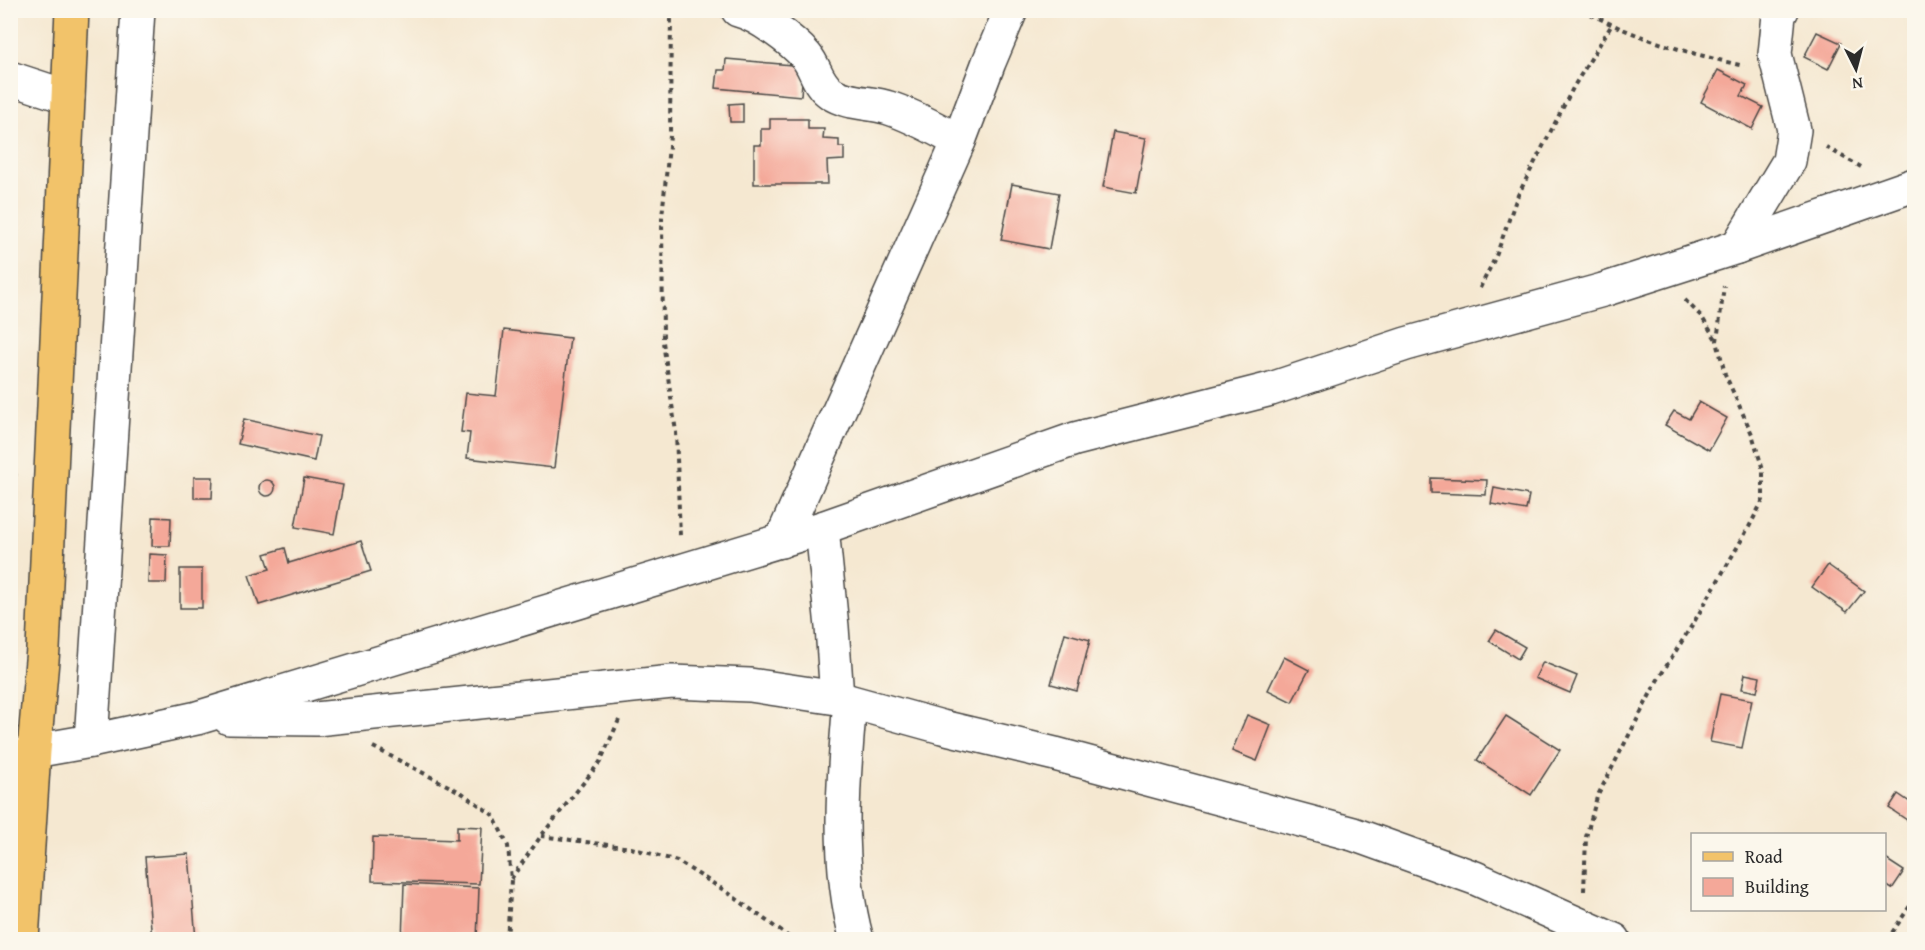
<svg xmlns="http://www.w3.org/2000/svg" width="1925" height="950" viewBox="0 0 1925 950" font-family="'Gentium Book Plus',serif">
<style>
.building{fill:#f4a899}
.lines{fill:none;stroke-linecap:round;stroke-linejoin:round}
.minor-casing{stroke:#494744;stroke-width:36}
.major-casing{stroke:#494744;stroke-width:36}
.path{stroke:#494744;stroke-width:4;stroke-dasharray:4.5 4.5;stroke-linecap:butt}
.minor{stroke:#fff;stroke-width:33}
.major{stroke:#f2c36a;stroke-width:33}
</style>
<rect width="100%" height="100%" fill="#fbf7ec"/>
<filter id="ink" filterUnits="userSpaceOnUse"><feTurbulence type="fractalNoise" baseFrequency=".0167" numOctaves="2"/><feDisplacementMap in="SourceGraphic" scale="12" xChannelSelector="R" yChannelSelector="G"/><feConvolveMatrix kernelMatrix="1 2 1 2 8 2 1 2 1" color-interpolation-filters="sRGB"/></filter>
<filter id="wash" filterUnits="userSpaceOnUse"><feTurbulence type="fractalNoise" baseFrequency=".008" numOctaves="4" result="noise"/><feDisplacementMap in="SourceGraphic" scale="24" xChannelSelector="R" yChannelSelector="G"/><feGaussianBlur stdDeviation="1.35" result="paint"/><feColorMatrix in="noise" values="0 0 0 0 0 0 0 0 0 0 0 0 0 0 0 0 0 1.4 0 .05"/><feComposite in="paint" operator="in"/></filter>
<g filter="url(#wash)">
<rect width="100%" height="100%" fill="#f5e8d1"/>
<g id="blocks">
<!-- building -->
<g class="building">
<polygon points="1817,32 1841,43 1828,69 1804,57"/>
<polygon points="726,59 803,66 801,96 716,88 718,70 725,70"/>
<polygon points="1718,70 1747,85 1741,96 1763,107 1752,129 1701,102"/>
<polygon points="743,103 743,122 730,122 729,104"/>
<polygon points="770,119 808,119 808,129 824,129 823,139 839,140 839,147 844,147 844,160 827,161 828,184 754,184 754,145 761,145 761,129 770,129"/>
<polygon points="1113,132 1146,138 1136,193 1103,187"/>
<polygon points="1012,184 1059,193 1049,249 1001,240"/>
<polygon points="504,330 570,338 554,468 467,458 470,433 461,432 466,393 496,396"/>
<polygon points="1699,402 1727,418 1709,450 1665,425 1674,411 1689,419"/>
<polygon points="244,419 319,436 314,461 238,444"/>
<polygon points="194,477 213,477 212,498 194,498"/>
<polygon points="304,478 343,485 334,534 295,527"/>
<polygon points="1431,478 1487,480 1486,495 1431,493"/>
<circle cx="267" cy="488" r="8"/>
<polygon points="1494,488 1529,495 1526,510 1491,504"/>
<polygon points="153,517 171,518 170,546 152,546"/>
<polygon points="361,541 371,571 259,605 249,575 270,569 265,554 285,548 289,563"/>
<polygon points="149,554 167,555 166,583 148,583"/>
<polygon points="1828,565 1864,591 1847,612 1812,587"/>
<rect x="180" y="569" width="22" height="39"/>
<polygon points="1496,630 1525,647 1518,659 1489,641"/>
<polygon points="1065,633 1090,640 1077,691 1051,684"/>
<polygon points="1284,657 1309,670 1292,702 1268,690"/>
<polygon points="1543,662 1577,676 1570,693 1535,678"/>
<polygon points="1745,674 1760,677 1757,692 1742,689"/>
<polygon points="1720,694 1752,700 1742,748 1710,742"/>
<polygon points="1247,715 1271,725 1257,761 1232,751"/>
<polygon points="1506,716 1560,750 1531,795 1477,760"/>
<polygon points="1898,794 1914,805 1914,809 1907,820 1889,808"/>
<polygon points="457,826 482,827 479,884 372,881 373,837 457,840"/>
<polygon points="189,854 196,940 152,940 145,857"/>
<polygon points="1884,858 1904,871 1892,889 1884,884"/>
<polygon points="404,884 479,888 477,940 402,940"/>
</g>
</g>
</g>
<g filter="url(#ink)">
<use href="#blocks" fill-opacity="0" stroke="#494744" stroke-width="1.5"/>
<g class="lines">
<!-- minor casing -->
<g class="minor-casing">
<g id="minor">
<path d="M738,10C758,15 792,40 806,56C816,68 817,84 831,93C847,104 871,102 889,108C914,116 936,129 959,141"/>
<polyline points="10,78 68,97"/>
<polyline points="1737,247 1789,161 1794,130 1775,54 1779,15 1782,10"/>
<polyline points="822,528 832,627 837,698"/>
<polyline points="781,541 959,141 989,62 1011,10"/>
<path d="M850,702C843,779 836,865 857,940"/>
<polyline points="229,718 316,719 672,682 750,685 837,698 942,727 1055,754 1353,834 1475,878 1614,940"/>
<polyline points="91,741 138,10"/>
<polyline points="10,758 34,751 91,741 197,718 822,528 1075,439 1271,389 1406,344 1603,290 1737,247 1914,185"/>
</g>
</g>
<!-- major casing -->
<g class="major-casing">
<polyline id="major" points="22,940 34,751 43,649 72,10"/>
</g>
<!-- path -->
<g class="path">
<polyline points="671,10 670,136 662,217 663,342 676,432 680,537"/>
<path d="M1583,10C1634,38 1688,53 1744,66"/>
<polyline points="1826,147 1861,167"/>
<polyline points="1480,288 1496,256 1517,197 1574,86 1611,26"/>
<polyline points="1685,300 1701,316 1717,341"/>
<polyline points="10,467 16,476"/>
<polyline points="373,747 462,793 493,815 508,846 511,880 507,940"/>
<polyline points="541,836 631,848 677,861 727,892 793,940"/>
<polyline points="511,879 541,836 600,762 619,720"/>
<polyline points="1584,891 1586,837 1597,797 1657,681 1694,622 1749,527 1763,500 1763,470 1752,434 1725,374 1717,341 1724,286"/>
<polyline points="1887,940 1914,900"/>
</g>
<!-- minor -->
<use href="#minor" class="minor"/>
<!-- major -->
<use href="#major" class="major"/>
</g>
</g>
<!-- margin -->
<rect width="1925" height="950" fill="none" stroke="#fbf7ec" stroke-width="36"/>
<!-- legend -->
<rect x="1691" y="833" width="195" height="78" fill="#fbf7ec" stroke="#a8a59f" stroke-width="1.5"/>
<rect x="1703" y="852" width="30" height="9" fill="#f2c36a" stroke="#a8a59f" stroke-width="1.5"/>
<text x="1745" y="863" font-size="18" fill="#2b2b2b">Road</text>
<rect x="1703" y="878" width="30" height="18" fill="#f4a899" stroke="#a8a59f" stroke-width="1.5"/>
<text x="1745" y="893" font-size="18" fill="#2b2b2b">Building</text>
<!-- north arrow -->
<g transform="translate(1856 69) rotate(174)" stroke="#fbf7ec" stroke-width="4.5" paint-order="stroke">
<path d="M0-4.5L10 22L0 15L-10 22Z" fill="#2b2b2b"/>
<text y="-9" font-size="16" font-weight="bold" text-anchor="middle" fill="#2b2b2b">N</text>
</g>
</svg>
